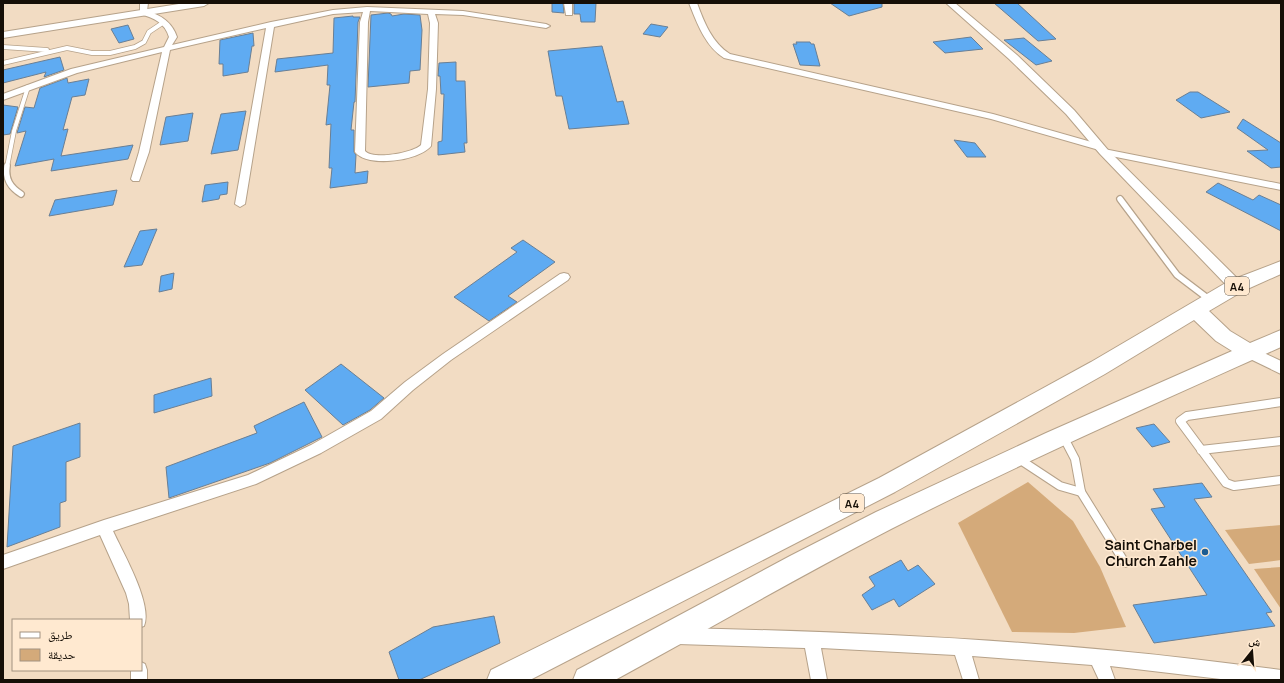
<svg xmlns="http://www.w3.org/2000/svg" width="1284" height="683" viewBox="0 0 1284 683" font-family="Manrope,'Noto Naskh Arabic',sans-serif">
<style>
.green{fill:#d4aa7a}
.building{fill:#5fabf2;stroke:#6a7f94}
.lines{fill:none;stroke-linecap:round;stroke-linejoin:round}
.service-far2-casing{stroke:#b6a28a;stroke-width:5.5}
.service-far1-casing{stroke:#b6a28a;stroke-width:8}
.service-casing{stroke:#b6a28a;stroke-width:10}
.minor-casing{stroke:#b6a28a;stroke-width:2}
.tertiary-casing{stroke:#b6a28a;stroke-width:2}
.secondary-casing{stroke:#b6a28a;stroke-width:2}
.trunk-casing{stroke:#b6a28a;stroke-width:2}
.service-far2{stroke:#fff;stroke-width:4}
.service-far1{stroke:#fff;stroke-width:5.5}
.service{stroke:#fff;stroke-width:8}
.minor{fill:#fff;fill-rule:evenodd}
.tertiary{fill:#fff;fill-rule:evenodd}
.secondary{fill:#fff;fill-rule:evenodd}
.trunk{fill:#fff;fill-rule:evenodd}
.poi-dot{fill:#1c5c92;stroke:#ffe9d0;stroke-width:1.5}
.labels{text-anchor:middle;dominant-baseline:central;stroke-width:3;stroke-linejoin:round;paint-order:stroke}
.shield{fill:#ffe9d0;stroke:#5c5043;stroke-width:1}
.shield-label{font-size:11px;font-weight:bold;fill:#160f07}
.near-poi-label{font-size:14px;font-weight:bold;fill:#160f07;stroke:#ffe9d0;text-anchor:end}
</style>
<rect width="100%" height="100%" fill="#f2dcc3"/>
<!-- green -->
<g class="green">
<polygon points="1028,482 1073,521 1100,567 1126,627 1074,633 1012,632 958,523"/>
<polygon points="1281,525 1281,560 1249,564 1225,530"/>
<polygon points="1281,567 1281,609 1254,569"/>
</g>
<!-- building -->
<g class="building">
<polygon points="552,3 563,3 564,13 552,12"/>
<polygon points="574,3 596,3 595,22 581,22 580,14 574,14"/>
<polygon points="830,3 882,3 882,7 849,16"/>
<polygon points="994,3 1017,3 1056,39 1038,41"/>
<polygon points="388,13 391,14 392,16 404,14 420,15 422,30 420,70 410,71 409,83 368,87 371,15"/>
<polygon points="353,16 353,17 360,17 358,22 355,102 354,102 351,130 354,130 354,152 356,155 355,173 368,171 367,183 330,188 332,168 329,168 331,124 326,125 330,85 327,85 328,65 275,72 277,59 333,53 334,18"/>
<polygon points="651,24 668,27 660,37 643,34"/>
<polygon points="128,25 134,39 119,43 111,29"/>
<polygon points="253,33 254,46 252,46 248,72 223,76 223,64 219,64 220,40"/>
<polygon points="971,37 983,49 945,53 933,42"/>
<polygon points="1024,38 1052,61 1036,65 1004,40"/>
<polygon points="796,42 810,42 811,44 814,44 820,66 800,65 793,44 797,44"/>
<polygon points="602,46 617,102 623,101 629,124 569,129 562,96 556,96 548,51"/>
<polygon points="60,57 64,70 44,77 46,72 3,83 3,70"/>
<polygon points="456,62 456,81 465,81 467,143 464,143 465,152 438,155 438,142 442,141 444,94 441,94 440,76 438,76 439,63"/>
<polygon points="67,78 68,83 89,79 85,95 72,97 63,130 68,129 61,156 133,145 128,159 51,171 54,159 15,166 26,131 17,133 25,107 34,108 40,88"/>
<polygon points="1190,92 1198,92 1230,112 1201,118 1176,100"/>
<polygon points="3,105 18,107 10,134 3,135"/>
<polygon points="246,111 238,150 211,154 221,114"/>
<polygon points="193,113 188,141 160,145 166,117"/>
<polygon points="1243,119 1281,143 1281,167 1271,168 1247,151 1268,150 1237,128"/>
<polygon points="954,140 975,143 986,157 967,157"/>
<polygon points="228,182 227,194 220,195 219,199 202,202 205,185"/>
<polygon points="1218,183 1253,200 1259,195 1281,205 1281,231 1206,192"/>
<polygon points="117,190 113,205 49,216 55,200"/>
<polygon points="157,229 142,265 124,267 140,231"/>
<polygon points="523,240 555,262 508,296 517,302 489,321 454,297 517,252 511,248"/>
<polygon points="174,273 172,289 159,292 161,276"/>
<polygon points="341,364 384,398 370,410 343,425 305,390"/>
<polygon points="211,378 212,396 154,413 154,395"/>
<polygon points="304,402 322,437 270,463 169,498 166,467 257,433 254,426"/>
<polygon points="80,423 80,457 66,462 66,501 60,503 60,527 7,547 13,446"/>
<polygon points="1154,424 1170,442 1152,447 1136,428"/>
<polygon points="1202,483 1212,497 1194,499 1272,612 1266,613 1275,626 1154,643 1133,605 1207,595 1151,509 1165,507 1153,489"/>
<polygon points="901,560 908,571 918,565 935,584 899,607 894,599 872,610 862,595 875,586 869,577"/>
<polygon points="494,616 500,643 419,680 399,680 389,652 433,627"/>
</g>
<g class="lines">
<!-- service-far2 casing -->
<g class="service-far2-casing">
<g id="service-far2">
<polyline points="3,47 47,50"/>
<polyline points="3,63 67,48 92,53 110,53 135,47 144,42 149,32 164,22"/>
<polyline points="7,167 14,131 28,87"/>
</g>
</g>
<!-- service-far1 casing -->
<g class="service-far1-casing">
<g id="service-far1">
<path d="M7,166C5,179 10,187 21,194"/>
<polyline points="1120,199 1177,275 1210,300"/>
</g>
</g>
<!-- service casing -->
<g class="service-casing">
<g id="service">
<polyline points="1281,402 1187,416 1180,421 1226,483 1234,486 1281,480"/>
<polyline points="1064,438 1075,459 1081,492 1125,563"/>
<polyline points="1201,450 1281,441"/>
<polyline points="1019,459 1060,486 1081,492"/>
</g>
</g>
<!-- minor casing -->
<g class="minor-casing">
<g id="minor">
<path d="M140,3H148L147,11C161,15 172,22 177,37L172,45L271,22L333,10L367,7L463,11L546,24L550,26L546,28L463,15L435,14L438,23L436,89L431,146C419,161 367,168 355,152L360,22L363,12L333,14L274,27L245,204L240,207L235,204L266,28L170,50L149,152L139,181H133L131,179L139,152L162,52L77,73L3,100V94L71,69L164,47L169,37C165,23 154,18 140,14ZM370,11L428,14L430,23L428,89L421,145C413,153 373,160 365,151L368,22Z"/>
<polygon points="564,3 572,3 572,15 566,15"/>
<path d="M689,3H697C704,22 712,43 730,54L993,114L1102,145L1104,147L1099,150L991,119L724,58C705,46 697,23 689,3Z"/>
<polygon points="1104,149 1281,184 1281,190 1101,154 1099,152"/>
<path d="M564,273L568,274L570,277L568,280L451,360L413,390L381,419L321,453L256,484L113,531C123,553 153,604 144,626L141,627V620H130L129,604L126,593L100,535L3,569V555L104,520L248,475L311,445L371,411L405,382L443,354L560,274Z"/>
<path d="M678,628C825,631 971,637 1118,651C1172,656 1227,663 1281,670V680H1229L1110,666L1115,680H1099L1092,665L972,656L979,680H963L955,655L821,648L827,680H811L805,648L678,644L672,642L670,636L672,630Z"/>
<polygon points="141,662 145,664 147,670 147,680 131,680 131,670 141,670"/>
</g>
</g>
<!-- tertiary casing -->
<g class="tertiary-casing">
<g id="tertiary">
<polygon points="946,3 955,3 1017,55 1074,110 1108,150 1241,282 1243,286 1241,290 1236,291 1231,290 1100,154 1066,114 1009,59"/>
<polygon points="1249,346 1281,361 1281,374 1244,356 1241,352 1244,348"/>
</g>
</g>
<!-- secondary casing -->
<g class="secondary-casing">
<polygon id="secondary" points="185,3 209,3 204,6 3,38 3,32"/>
</g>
<!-- trunk casing -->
<g class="trunk-casing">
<path id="trunk" d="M1281,261V274L1243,291L1209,311L1230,331L1250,343L1281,330V347C1150,406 1019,464 891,529C798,577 707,630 615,680H573L577,670L790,556L876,512L1046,433L1232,351L1216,341L1194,320L1105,374L895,492L530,680H487L491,670L879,478L1091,362L1229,281Z"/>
</g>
<!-- service-far2 -->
<use href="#service-far2" class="service-far2"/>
<!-- service-far1 -->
<use href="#service-far1" class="service-far1"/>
<!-- service -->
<use href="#service" class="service"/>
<!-- minor -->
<use href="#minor" class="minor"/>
<!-- tertiary -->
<use href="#tertiary" class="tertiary"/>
<!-- secondary -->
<use href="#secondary" class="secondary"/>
<!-- trunk -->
<use href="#trunk" class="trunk"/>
</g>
<!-- markers -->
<circle class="poi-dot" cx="1205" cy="552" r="4"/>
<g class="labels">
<!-- shield labels -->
<g class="shield">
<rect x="1225" y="277" width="24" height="18" rx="3"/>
<rect x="840" y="494" width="24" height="18" rx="3"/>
</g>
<g class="shield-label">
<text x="1237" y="286">A4</text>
<text x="852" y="503">A4</text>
</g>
<!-- near-poi labels -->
<g class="near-poi-label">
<text x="1197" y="544">Saint Charbel<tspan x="1197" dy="16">Church Zahle</tspan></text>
</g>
</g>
<!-- border -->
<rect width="1284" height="683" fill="none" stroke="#160f07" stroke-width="8"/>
<!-- legend -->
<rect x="12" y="619" width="130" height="52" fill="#ffe9d0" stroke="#a29280"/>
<rect x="20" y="632" width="20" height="6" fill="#ffffff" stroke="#a29280"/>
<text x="48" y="639" font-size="12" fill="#160f07">طريق</text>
<rect x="20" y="649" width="20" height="12" fill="#d4aa7a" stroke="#a29280"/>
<text x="48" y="659" font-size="12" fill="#160f07">حديقة</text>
<!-- north arrow -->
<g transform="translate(1252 651) rotate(17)" stroke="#ffe9d0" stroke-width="3" paint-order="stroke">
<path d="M0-3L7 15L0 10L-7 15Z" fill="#160f07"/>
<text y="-6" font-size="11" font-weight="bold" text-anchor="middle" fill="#160f07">ش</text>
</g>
</svg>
